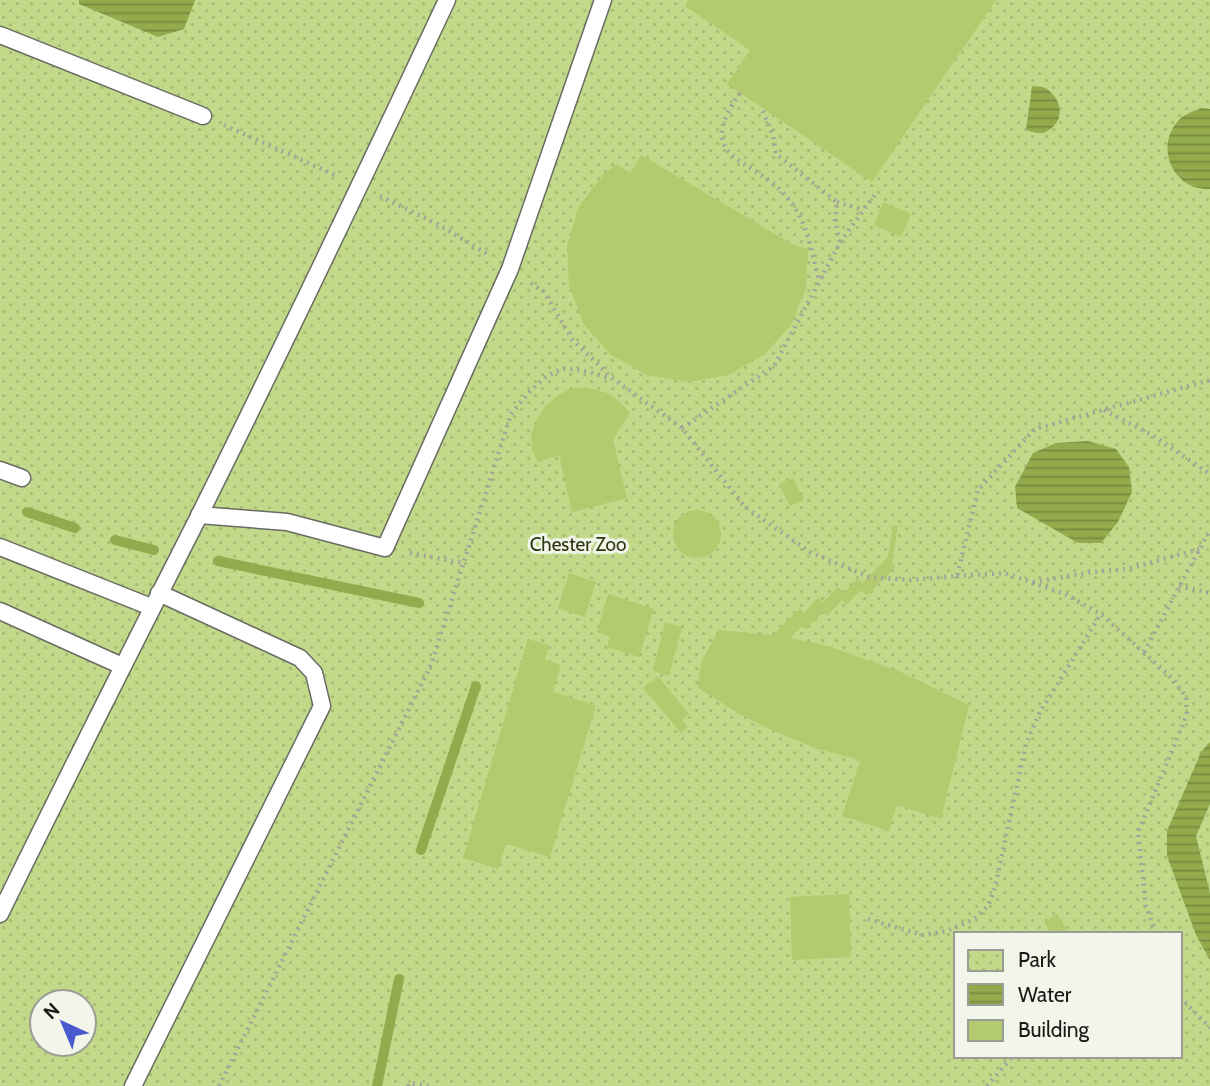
<svg xmlns="http://www.w3.org/2000/svg" width="1210" height="1086" viewBox="0 0 1210 1086" font-family="Cabin,sans-serif">
<style>
.park{fill:url(#park-dots);fill-rule:evenodd}
.water{fill:url(#water-rules)}
.lines{fill:none;stroke-linecap:round;stroke-linejoin:round}
.stream{stroke:#93aa4d;stroke-width:10}
.building{fill:#b3cb6e}
.lane-casing{stroke:#686c62;stroke-width:19}
.path{stroke:#a1a49b;stroke-width:4.5;stroke-dasharray:2 5;stroke-linecap:butt}
.lane{stroke:#fff;stroke-width:16}
.labels{text-anchor:middle;dominant-baseline:central;stroke-width:6;stroke-linejoin:round;paint-order:stroke}
.park-label{font-size:19px;fill:#2c350e;stroke:#f2f5ea}
</style>
<defs>
<pattern id="park-dots" width="8" height="8" patternUnits="userSpaceOnUse" patternTransform="scale(1.75)"><rect width="8" height="8" fill="#c3d98a"/><path d="M2 2h.1M6 6h.1" fill="none" stroke="#a7ba76" stroke-width="1.8" stroke-linecap="round"/></pattern>
<pattern id="water-rules" width="6" height="5" patternUnits="userSpaceOnUse" patternTransform="scale(1.75)"><rect width="6" height="5" fill="#93aa4d"/><path d="M0 2.5h6" fill="none" stroke="#778a3f"/></pattern>
</defs>
<rect width="100%" height="100%" fill="#e4e8dd"/>
<!-- park -->
<path class="park" d="M0,0H1210V1086H0ZM956,934H1180V1056H956ZM42,1002H84V1044H42Z"/>
<!-- water -->
<g class="water">
<polygon points="79,0 195,0 184,29 158,37 79,4"/>
<path d="M1032,86C1034,86 1041,87 1043,87C1062,96 1067,121 1047,131C1046,132 1044,133 1042,133C1038,134 1030,131 1026,130Z"/>
<path d="M1203,108L1210,109V189C1174,191 1154,148 1178,121C1185,113 1194,111 1203,108Z"/>
<polygon points="1088,441 1116,449 1129,467 1132,492 1118,522 1101,543 1078,543 1017,508 1015,487 1033,453 1056,443"/>
<polygon points="1210,742 1210,804 1196,836 1210,893 1210,960 1196,935 1167,856 1167,831 1201,752"/>
</g>
<g class="lines">
<!-- stream -->
<g class="stream">
<polyline points="27,512 75,528"/>
<polyline points="115,540 154,550"/>
<polyline points="218,561 419,603"/>
<polyline points="421,850 476,686"/>
<polyline points="377,1086 399,979"/>
</g>
</g>
<!-- building -->
<g class="building">
<polygon points="688,0 996,0 872,182 727,84 750,50 685,6"/>
<polygon points="641,155 794,245 808,249 806,288 791,325 764,355 728,375 688,382 647,375 611,355 584,325 569,286 567,246 579,206 603,175 617,164 630,173"/>
<polygon points="883,202 911,214 901,237 874,225"/>
<polygon points="572,388 590,388 607,393 620,402 630,413 613,440 627,498 572,512 559,455 538,462 532,450 531,435 536,421 545,407 557,396"/>
<polygon points="793,478 804,500 790,506 779,484"/>
<circle cx="697" cy="534" r="24"/>
<polygon points="893,525 898,526 892,562 896,566 867,596 861,590 846,605 842,600 827,616 823,612 806,629 802,626 790,638 828,646 901,672 969,705 941,819 897,805 889,831 842,816 860,760 818,749 776,732 739,714 697,687 702,660 719,630 773,635 800,608 804,613 818,598 823,602 838,587 844,593 857,579 862,583 888,557"/>
<polygon points="569,573 596,582 585,617 558,608"/>
<polygon points="608,594 654,609 639,657 607,647 610,636 597,632"/>
<polygon points="665,622 682,627 669,676 653,671"/>
<polygon points="528,639 549,645 545,660 561,665 553,692 596,705 550,857 506,844 498,869 463,858"/>
<polygon points="658,676 689,714 682,720 688,727 681,733 643,688"/>
<polygon points="849,894 851,957 792,960 790,897"/>
<polygon points="1057,914 1069,934 1051,934 1044,922"/>
</g>
<g class="lines">
<!-- lane casing -->
<g class="lane-casing">
<g id="lane">
<polyline points="0,35 203,116"/>
<polyline points="0,470 22,478"/>
<polyline points="199,515 287,522 385,548 510,269 603,0"/>
<polyline points="0,547 151,607"/>
<polyline points="0,611 122,666"/>
<path d="M0,914C65,781 132,648 199,516C284,345 366,173 447,0"/>
<polyline points="133,1086 322,706 314,673 300,658 159,593"/>
</g>
</g>
<!-- path -->
<g class="path">
<path d="M740,93C692,161 751,156 785,195C807,219 811,249 819,280"/>
<polyline points="224,125 337,176"/>
<polyline points="380,196 439,225 489,255"/>
<polyline points="837,202 864,210"/>
<polyline points="840,242 877,192"/>
<polyline points="531,283 544,292 572,339 613,379 682,428 745,507 810,552 869,577 911,580 957,576 978,490 1035,429 1210,380"/>
<polyline points="1104,410 1152,435 1210,474"/>
<polyline points="682,428 774,366 840,243 835,220 837,202 776,154 773,135 761,107"/>
<polyline points="410,553 464,563"/>
<polyline points="957,576 1004,573 1065,594 1101,614 1173,679 1186,697 1187,715 1138,832 1146,906 1156,934"/>
<polyline points="1033,582 1092,572 1127,569 1200,549"/>
<polyline points="1179,586 1210,593"/>
<polyline points="1144,652 1210,530"/>
<polyline points="868,919 923,935 947,931 974,919 988,906 995,887 1026,744 1040,712 1101,614"/>
<polyline points="1180,997 1210,1028"/>
<path d="M219,1086L431,665L511,414C524,398 549,365 572,369C585,370 598,375 610,378"/>
<polyline points="408,1086 409,1083 431,1086"/>
<polyline points="987,1086 1013,1056"/>
</g>
<!-- lane -->
<use href="#lane" class="lane"/>
</g>
<g class="labels">
<!-- park labels -->
<g class="park-label">
<text x="578" y="544">Chester Zoo</text>
</g>
</g>
<!-- legend -->
<rect x="954" y="932" width="228" height="126" fill="#f2f5ea" stroke="#9b9d95" stroke-width="2"/>
<rect x="968" y="950" width="35" height="21" fill="url(#park-dots)" stroke="#9b9d95" stroke-width="2"/>
<text x="1018" y="967" font-size="21" fill="#191a16">Park</text>
<rect x="968" y="984" width="35" height="21" fill="url(#water-rules)" stroke="#9b9d95" stroke-width="2"/>
<text x="1018" y="1002" font-size="21" fill="#191a16">Water</text>
<rect x="968" y="1020" width="35" height="21" fill="#b3cb6e" stroke="#9b9d95" stroke-width="2"/>
<text x="1018" y="1037" font-size="21" fill="#191a16">Building</text>
<!-- north arrow -->
<g transform="translate(63 1023) rotate(316)"><circle r="33" fill="#f2f5ea" stroke="#9b9d95" stroke-width="2"/>
<path d="M0-5L12 26L0 18L-12 26Z" fill="#4959ce"/>
<text y="-10" font-size="19" font-weight="bold" text-anchor="middle" fill="#191a16">N</text>
</g>
</svg>
